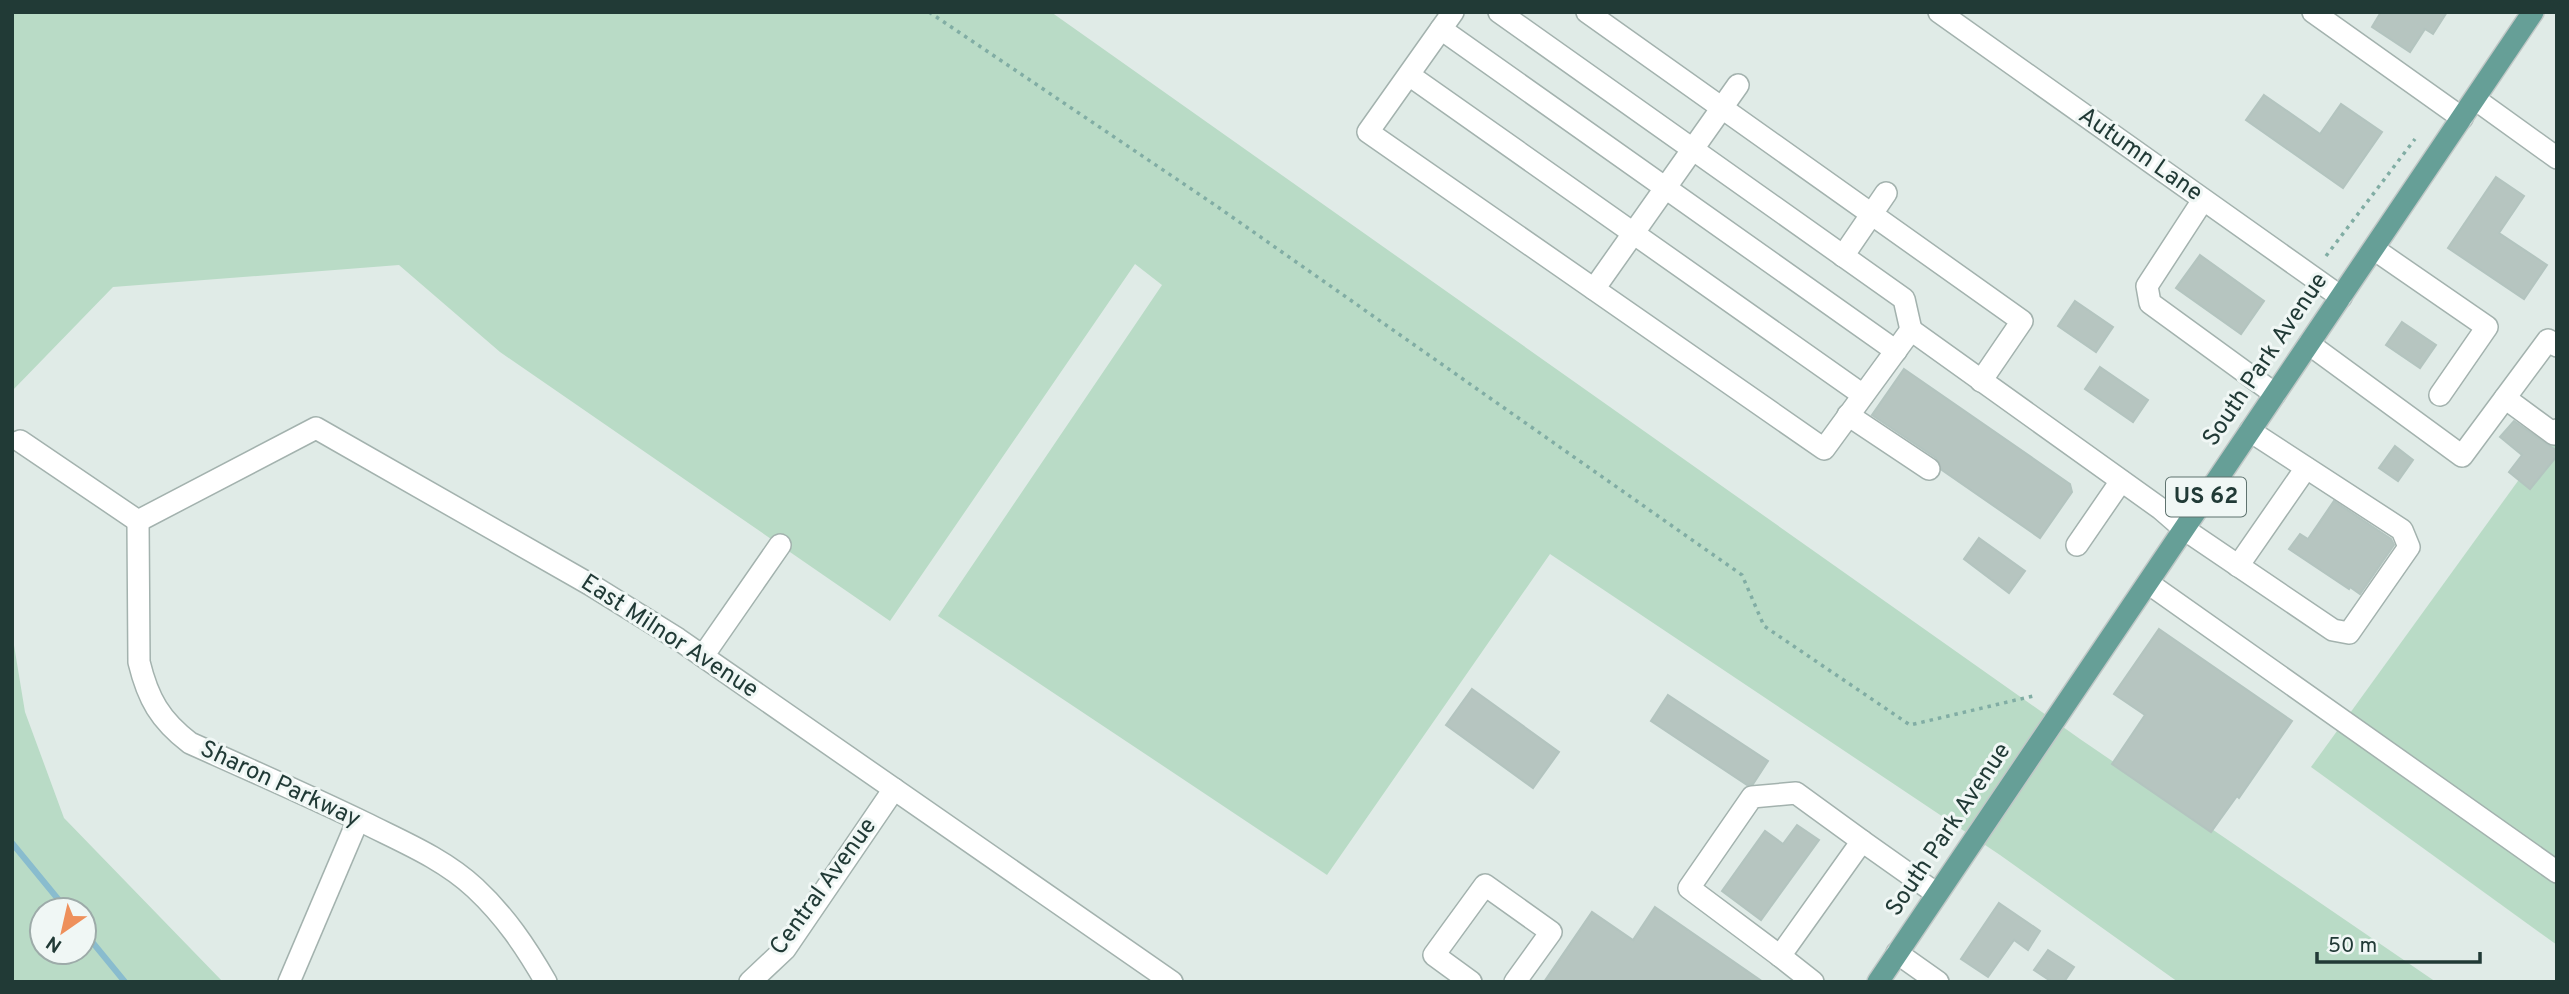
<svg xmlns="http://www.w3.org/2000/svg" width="2569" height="994" viewBox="0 0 2569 994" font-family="Overpass,sans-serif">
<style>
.green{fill:#b9dbc6;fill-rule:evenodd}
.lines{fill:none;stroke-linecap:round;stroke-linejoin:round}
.stream{stroke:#89bcce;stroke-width:6}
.building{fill:#b6c5c0;stroke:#b3c4bf;stroke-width:2}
.minor-casing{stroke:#a3b2ae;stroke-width:24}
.major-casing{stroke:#c1c8c7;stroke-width:24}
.path{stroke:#81ada4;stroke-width:3.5;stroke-dasharray:3.5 5;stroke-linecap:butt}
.minor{stroke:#fff;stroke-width:21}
.major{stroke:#669f97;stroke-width:21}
.labels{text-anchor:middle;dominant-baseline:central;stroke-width:6;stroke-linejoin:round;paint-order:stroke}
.shield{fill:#f0f7f5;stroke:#5f736f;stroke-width:2}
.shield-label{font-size:23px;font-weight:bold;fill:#213a36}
.street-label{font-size:24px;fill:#213a36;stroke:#f0f7f5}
</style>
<rect width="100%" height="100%" fill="#e0ebe7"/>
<!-- green -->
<g class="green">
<polygon points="12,12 1051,12 2080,739 2436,982 2178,982 2000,855 1550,554 1327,875 938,616 1162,285 1135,264 890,621 500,352 399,265 113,287 12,391"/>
<polygon points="2557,427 2557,945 2311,767"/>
<path d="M12,633L25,712L64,818L223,982H12ZM84,910V952H42V910Z"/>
</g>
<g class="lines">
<!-- stream -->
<g class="stream">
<polyline points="12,843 67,910"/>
<polyline points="84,932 125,982"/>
</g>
</g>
<!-- building -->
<g class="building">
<polygon points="2381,12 2447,12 2433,34 2425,29 2410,52 2372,27"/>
<polygon points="2264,95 2320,134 2341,104 2382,132 2343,188 2246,120"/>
<polygon points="2496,177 2524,196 2499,233 2547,265 2524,299 2448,248"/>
<polygon points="2200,255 2264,301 2241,334 2176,288"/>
<polygon points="2075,301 2113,327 2096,352 2058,326"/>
<polygon points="2402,322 2436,345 2420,368 2386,345"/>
<polygon points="2100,367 2148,400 2133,422 2085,389"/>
<polygon points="1904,369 2070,484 2072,492 2040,538 1942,470 1936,458 1872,415"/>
<polygon points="2514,421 2557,451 2557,456 2530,489 2509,472 2522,455 2500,437"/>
<polygon points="2395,446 2413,460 2398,481 2379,468"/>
<polygon points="2334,501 2391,539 2394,545 2360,594 2350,587 2349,589 2289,549 2300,534 2308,539"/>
<polygon points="1979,538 2025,571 2009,593 1964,559"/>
<polygon points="2159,629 2292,721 2239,798 2237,796 2211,832 2112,764 2145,715 2114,694"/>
<polygon points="1472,689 1559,752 1533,788 1446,725"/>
<polygon points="1668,695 1768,761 1753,784 1747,785 1651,721"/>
<polygon points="1797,825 1819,840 1761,920 1722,891 1765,831 1783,844"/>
<polygon points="1999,903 2040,931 2028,950 2014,940 1988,977 1961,959"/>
<polygon points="1655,907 1763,982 1544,982 1592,912 1633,940"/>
<polygon points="2048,950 2074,967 2064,982 2052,982 2034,970"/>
</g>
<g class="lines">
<!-- minor casing -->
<g class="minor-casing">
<g id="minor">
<polyline points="1453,12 1368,132 1824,449 1911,330 2161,509 2184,529 2333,630 2349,633 2409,547 2402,530 2250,431"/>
<polyline points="1499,12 1904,299 1911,330"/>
<polyline points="1587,12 2022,321 1981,381"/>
<polyline points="1939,12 2341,297"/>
<polyline points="2313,12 2462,118"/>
<polyline points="1441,29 1896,351"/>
<polyline points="1409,75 1863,395"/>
<polyline points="2475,99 2557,158"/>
<polyline points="2203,200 2147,286 2150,303 2275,394"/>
<polyline points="2374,249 2487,327 2440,395"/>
<polyline points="1843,256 1886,193"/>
<polyline points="1594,289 1738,85"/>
<polyline points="2309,344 2462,456 2548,340 2557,346"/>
<polyline points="2505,398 2554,434 2557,430"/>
<polyline points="1848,415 1929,469"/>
<polyline points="20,441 138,521"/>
<polyline points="138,521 316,428 591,585 678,639 1172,982"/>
<path d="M138,521L139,662C148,699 160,720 190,743C248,769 307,795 365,823C403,842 444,859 475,888C505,916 526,947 546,982"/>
<polyline points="2077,545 2121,481"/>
<polyline points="2238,566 2306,468"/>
<polyline points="2148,583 2557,872"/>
<polyline points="703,656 780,545"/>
<polyline points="1897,953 1938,982"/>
<polyline points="1780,956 1689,888 1752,797 1796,793 1862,841"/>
<polyline points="289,982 358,820"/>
<polyline points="750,982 785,949 894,789"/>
<polyline points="1471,982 1434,955 1485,885 1551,932 1515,982"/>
<polyline points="1813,982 1780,956 1862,841 1937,894"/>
</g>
</g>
<!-- major casing -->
<g class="major-casing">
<polyline id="major" points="1878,982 2533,12"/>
</g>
<!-- path -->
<g class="path">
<polyline points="929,12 1215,205 1742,575 1764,626 1910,725 2033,696"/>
<polyline points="2326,256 2415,139"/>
</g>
<!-- minor -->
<use href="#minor" class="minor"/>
<!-- major -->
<use href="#major" class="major"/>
</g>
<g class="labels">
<!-- shield labels -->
<rect class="shield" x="2166" y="477.5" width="80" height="39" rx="5"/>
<g class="shield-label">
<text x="2206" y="497">US 62</text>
</g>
<!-- street labels -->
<g class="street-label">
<text transform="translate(2140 155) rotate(35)">Autumn Lane</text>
<text transform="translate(2266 360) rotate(-56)">South Park Avenue</text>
<text transform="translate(669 637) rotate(33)">East Milnor Avenue</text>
<text transform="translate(280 785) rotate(25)">Sharon Parkway</text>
<text transform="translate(1949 830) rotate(-56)">South Park Avenue</text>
<text transform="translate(824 887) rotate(-54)">Central Avenue</text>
</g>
</g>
<!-- border -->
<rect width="2569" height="994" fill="none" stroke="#213a36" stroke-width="28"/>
<!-- north arrow -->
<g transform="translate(63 931) rotate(214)"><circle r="33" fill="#f0f7f5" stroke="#9daba9" stroke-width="2"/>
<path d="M0-5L12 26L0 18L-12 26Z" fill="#ee905b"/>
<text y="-10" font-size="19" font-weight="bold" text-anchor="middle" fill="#213a36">N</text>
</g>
<!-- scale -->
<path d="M2317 952v10h163v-10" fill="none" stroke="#213a36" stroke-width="3.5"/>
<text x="2328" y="952" font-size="21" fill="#213a36" stroke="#f0f7f5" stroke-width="5" paint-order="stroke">50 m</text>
</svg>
